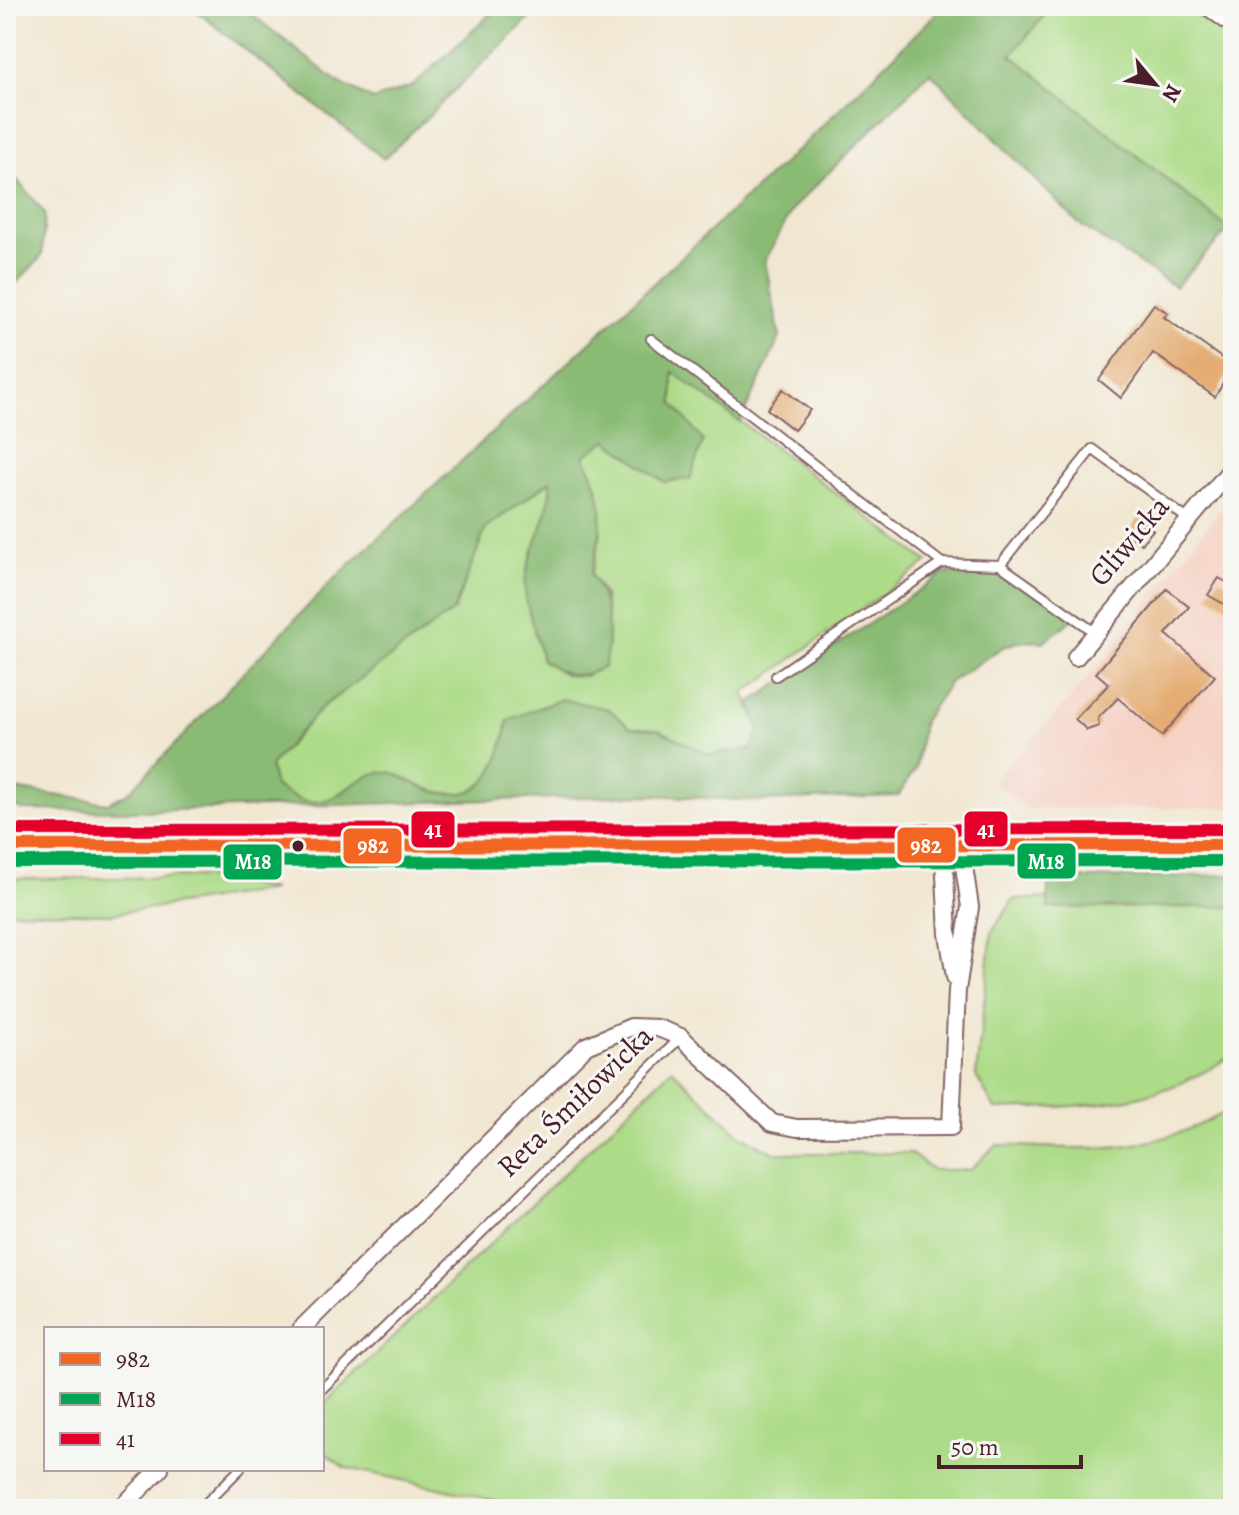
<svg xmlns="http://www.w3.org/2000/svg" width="1239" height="1515" viewBox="0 0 1239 1515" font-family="Alegreya,serif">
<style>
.built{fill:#f6d2c5}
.green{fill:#addb88;stroke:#7c7d5a;stroke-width:2}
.forest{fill:#8abb74;stroke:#6a6d50;stroke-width:2}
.building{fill:#e5ad74}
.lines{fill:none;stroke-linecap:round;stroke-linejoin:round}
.service-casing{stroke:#846565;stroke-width:12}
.minor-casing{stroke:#846565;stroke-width:20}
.primary-casing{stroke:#846565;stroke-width:30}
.service{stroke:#fff;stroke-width:8}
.minor{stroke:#fff;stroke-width:16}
.primary{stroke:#f2c26a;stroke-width:26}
.bus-1-casing{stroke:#f6f6f2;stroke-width:18}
.bus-2-casing{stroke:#f6f6f2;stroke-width:18}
.bus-3-casing{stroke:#f6f6f2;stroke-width:18}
.bus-1{stroke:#f26522;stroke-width:12}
.bus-2{stroke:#00a651;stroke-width:12}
.bus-3{stroke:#e4002b;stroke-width:12}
.bus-dot{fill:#4a1f2b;stroke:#f6f6f2;stroke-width:3}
.labels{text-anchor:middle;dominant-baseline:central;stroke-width:6;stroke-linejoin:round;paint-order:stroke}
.street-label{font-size:30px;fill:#4a1f2b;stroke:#f6f6f2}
.line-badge{stroke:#f6f6f2;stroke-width:3}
.badge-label{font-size:22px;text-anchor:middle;font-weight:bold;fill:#fff}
</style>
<rect width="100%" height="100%" fill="#f6f6f2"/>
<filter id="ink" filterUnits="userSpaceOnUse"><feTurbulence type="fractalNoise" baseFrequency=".0125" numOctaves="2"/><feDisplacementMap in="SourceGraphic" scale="16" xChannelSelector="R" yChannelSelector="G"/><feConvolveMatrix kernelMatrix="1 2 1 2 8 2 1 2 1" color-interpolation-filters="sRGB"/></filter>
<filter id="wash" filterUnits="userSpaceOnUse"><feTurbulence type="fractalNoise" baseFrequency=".006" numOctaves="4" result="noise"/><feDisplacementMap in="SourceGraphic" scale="32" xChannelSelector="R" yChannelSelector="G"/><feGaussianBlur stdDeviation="1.8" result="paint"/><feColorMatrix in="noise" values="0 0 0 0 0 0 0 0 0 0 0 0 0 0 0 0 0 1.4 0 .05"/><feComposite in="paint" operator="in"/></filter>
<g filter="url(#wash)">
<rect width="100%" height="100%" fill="#f1e7d1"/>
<!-- built -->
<polygon class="built" points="1233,494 1233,808 1028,809 992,782 1070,699"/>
<!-- green -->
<g class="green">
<polygon points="1052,6 1184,6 1233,41 1233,224 1229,229 1011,55"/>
<path d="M673,371L928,562L744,693L760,729L752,749L710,755L657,729L631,728L609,709L531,712L508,720C499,773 483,810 422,787C412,783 398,773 388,772C355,770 340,809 303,801C294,799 283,791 275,787L270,766L322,707L454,610L486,528L551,481L547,520L533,551L534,625L542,660L566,675L586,676L608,647L604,594L591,575L601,534L584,456L607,440L664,482L703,441L672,403Z"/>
<polygon points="212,877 273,890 111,914 6,911 6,879"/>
<path d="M1233,897V1054C1157,1108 1085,1106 995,1109L976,1076L992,931L1014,899Z"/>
<path d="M672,1069L740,1135L775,1153H910L933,1170H970L996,1145C1086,1149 1152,1157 1233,1107V1509H534L343,1467L322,1450V1406Z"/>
</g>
<!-- forest -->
<g class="forest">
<polygon points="190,6 241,6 338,82 373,100 413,86 499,6 542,6 384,159"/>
<path d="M944,6H1052L1011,55L1229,229L1175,287L1079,224L930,72L793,208L765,261L780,337L740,422L673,372V403L703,441L690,479L664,482L607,440L584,456C609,503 603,525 591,575C610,602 611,635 604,667C576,681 568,676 542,660C538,640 524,604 525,586C527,548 552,520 550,481L486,528L454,610L322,707L270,766L275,787C283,791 294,799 303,801C340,809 355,770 388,772C398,773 412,783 422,787C483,810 499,773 508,720L561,699L609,709L631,728L657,729L710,755L752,749L760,729L750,703L945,573L996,575L1080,614L1043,642L1020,641L1003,647L950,682L923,721L916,768L898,796L758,801L651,795L138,811L22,810L6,802V788L108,803L128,793L331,582L807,141Z"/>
<polygon points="6,167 45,213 42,256 6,294"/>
<polygon points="1233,875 1233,907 1048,908 1048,879"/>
</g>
<g id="blocks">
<!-- building -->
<g class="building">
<polygon points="1154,304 1168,313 1164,317 1233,366 1215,397 1153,353 1121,398 1099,380"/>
<polygon points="783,389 810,410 794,430 767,409"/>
<polygon points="1139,518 1153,530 1141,544 1127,533"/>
<polygon points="1219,578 1233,586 1233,609 1208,595"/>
<polygon points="1167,589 1189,607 1166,634 1215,676 1162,736 1118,698 1098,718 1099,726 1087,730 1075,719 1109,684 1096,673"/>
</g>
</g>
</g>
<g filter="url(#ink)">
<use href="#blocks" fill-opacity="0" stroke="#846565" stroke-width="2"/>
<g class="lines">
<!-- service casing -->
<g class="service-casing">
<g id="service">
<polyline points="651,339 942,563"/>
<polyline points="1000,565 1096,633"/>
<polyline points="776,676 942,563 1000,565 1092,449 1189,520"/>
<polyline points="322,1389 681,1037"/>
<polyline points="200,1509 240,1469"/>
</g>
</g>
<!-- minor casing -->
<g class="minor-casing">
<g id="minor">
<polyline points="1207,6 1233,25"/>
<polyline points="1076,657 1233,467"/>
<polyline points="943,837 948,934 955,977"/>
<polyline points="301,1329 586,1046 631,1027 658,1028 681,1037 772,1123 797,1128 951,1127 957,990 970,907 960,839"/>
<polyline points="120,1509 160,1469"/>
</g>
</g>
<!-- primary casing -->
<g class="primary-casing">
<polyline id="primary" points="6,846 1233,845"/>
</g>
<!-- service -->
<use href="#service" class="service"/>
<!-- minor -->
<use href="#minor" class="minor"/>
<!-- primary -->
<use href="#primary" class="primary"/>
<!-- bus-1 casing -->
<g class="bus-1-casing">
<polyline id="bus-1" points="6,846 1233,845"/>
</g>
<!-- bus-2 casing -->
<g class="bus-2-casing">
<polyline id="bus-2" points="6,862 1233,861"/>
</g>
<!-- bus-3 casing -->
<g class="bus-3-casing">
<polyline id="bus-3" points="6,830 1233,829"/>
</g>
<!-- bus-1 -->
<use href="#bus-1" class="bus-1"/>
<!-- bus-2 -->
<use href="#bus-2" class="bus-2"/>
<!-- bus-3 -->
<use href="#bus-3" class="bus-3"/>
</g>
</g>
<!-- markers -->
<circle class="bus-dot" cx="298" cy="846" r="7"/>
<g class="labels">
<!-- street labels -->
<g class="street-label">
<text transform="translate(1129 541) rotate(-50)">Gliwicka</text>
<text transform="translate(575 1101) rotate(-44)">Reta Śmiłowicka</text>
</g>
</g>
<g class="line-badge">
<rect x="963" y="810" width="46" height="38" rx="8" fill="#e4002b"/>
<rect x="410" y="810" width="46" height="39" rx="8" fill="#e4002b"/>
<rect x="896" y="826" width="61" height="38" rx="8" fill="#f26522"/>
<rect x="342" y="827" width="61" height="38" rx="8" fill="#f26522"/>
<rect x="1016" y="842" width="61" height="38" rx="8" fill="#00a651"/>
<rect x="222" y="843" width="61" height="38" rx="8" fill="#00a651"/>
</g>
<g class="badge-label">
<text x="986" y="837">41</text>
<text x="433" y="837">41</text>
<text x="926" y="853">982</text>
<text x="373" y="853">982</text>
<text x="1046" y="869">M18</text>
<text x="253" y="869">M18</text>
</g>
<!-- margin -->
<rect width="1239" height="1515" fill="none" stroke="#f6f6f2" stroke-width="32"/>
<!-- legend -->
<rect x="44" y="1327" width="280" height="144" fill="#f6f6f2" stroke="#b1a0a2" stroke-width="2"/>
<rect x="60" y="1353" width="40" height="12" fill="#f26522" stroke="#b1a0a2" stroke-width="2"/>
<text x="116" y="1367" font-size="24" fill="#4a1f2b">982</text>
<rect x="60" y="1393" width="40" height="12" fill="#00a651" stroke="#b1a0a2" stroke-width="2"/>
<text x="116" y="1407" font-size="24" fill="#4a1f2b">M18</text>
<rect x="60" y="1433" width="40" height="12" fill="#e4002b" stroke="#b1a0a2" stroke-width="2"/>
<text x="116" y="1447" font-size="24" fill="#4a1f2b">41</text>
<!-- north arrow -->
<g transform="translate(1155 84) rotate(119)" stroke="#f6f6f2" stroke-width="6" paint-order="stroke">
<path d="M0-6L14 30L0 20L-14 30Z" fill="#4a1f2b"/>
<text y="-12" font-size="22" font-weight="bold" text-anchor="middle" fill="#4a1f2b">N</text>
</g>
<!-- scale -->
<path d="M939 1455v12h142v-12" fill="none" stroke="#4a1f2b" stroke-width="4"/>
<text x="951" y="1455" font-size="24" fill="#4a1f2b" stroke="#f6f6f2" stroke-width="6" paint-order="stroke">50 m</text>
</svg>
